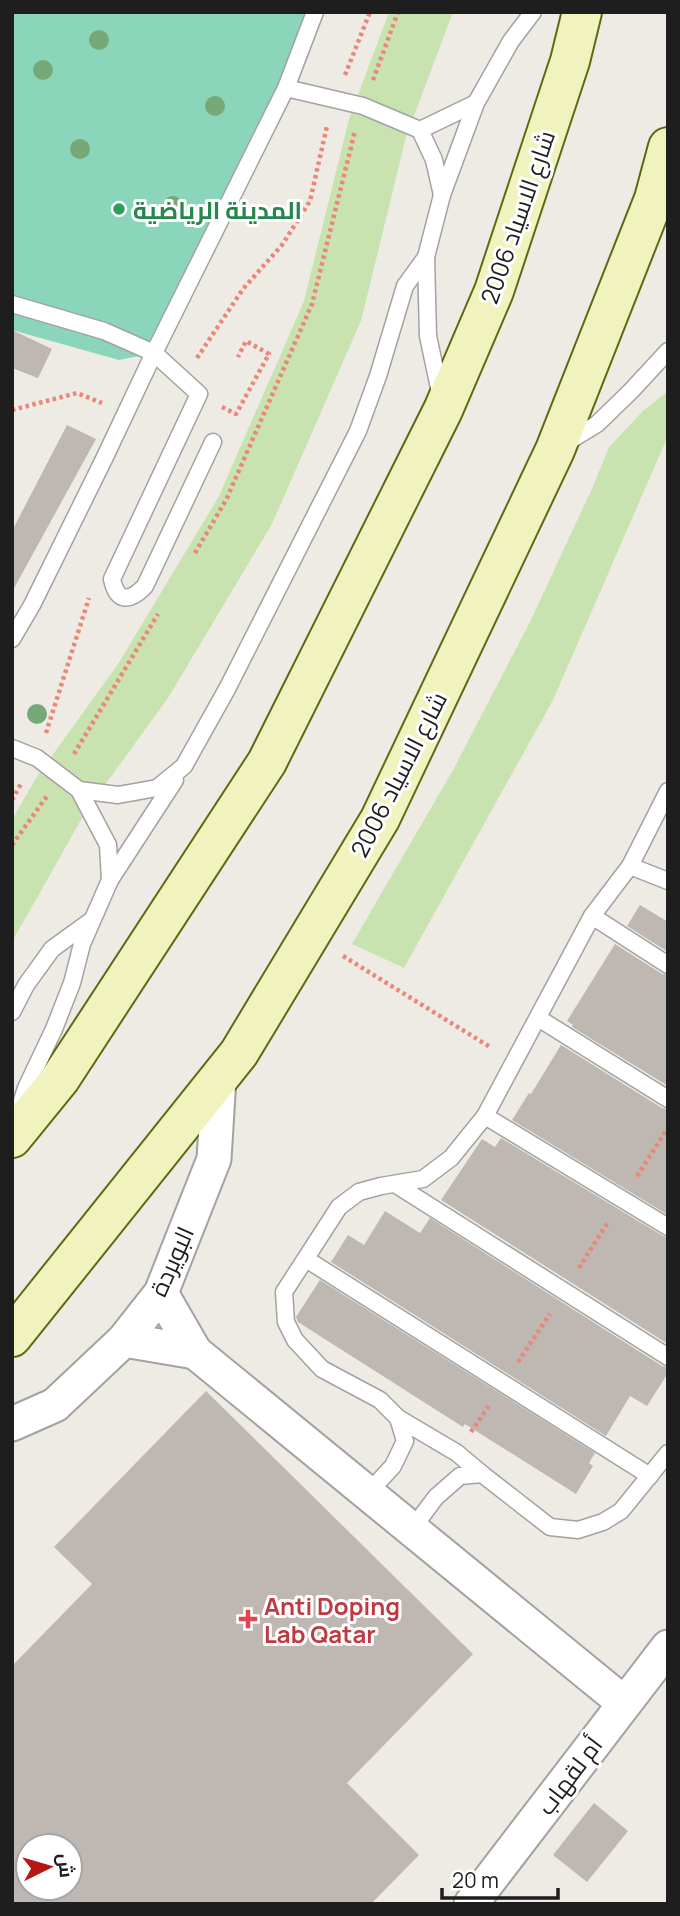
<svg xmlns="http://www.w3.org/2000/svg" width="680" height="1916" viewBox="0 0 680 1916" font-family="Manrope,Cairo,sans-serif">
<style>
.grass{fill:#c8e3b0}
.pitch{fill:#8bd5ba}
.building{fill:#beb7b2;fill-rule:evenodd}
.lines{fill:none;stroke-linecap:round;stroke-linejoin:round}
.service-casing{stroke:#a2a2a2;stroke-width:19}
.minor-casing{stroke:#a2a2a2;stroke-width:37}
.secondary-casing{stroke:#5f6a10;stroke-width:42}
.path{stroke:#ec8678;stroke-width:4.5;stroke-dasharray:3.5 3.5;stroke-linecap:butt}
.service{stroke:#fff;stroke-width:16}
.minor{stroke:#fff;stroke-width:33}
.secondary{stroke:#f0f3be;stroke-width:38}
.tree{fill:#77a878}
.leisure-dot{fill:#2e9e5b;stroke:#fff;stroke-width:2.5}
.health-dot{fill:#e0444e;stroke:#fff;stroke-width:2.5}
.labels{text-anchor:middle;dominant-baseline:central;stroke-width:6;stroke-linejoin:round;paint-order:stroke}
.leisure-label{font-size:24px;font-weight:bold;fill:#27864d;stroke:#fff;text-anchor:start}
.street-label{font-size:24px;fill:#1e1e1e;stroke:#fff}
.health-label{font-size:24px;font-weight:bold;fill:#be3a42;stroke:#fff;text-anchor:start}
</style>
<rect width="100%" height="100%" fill="#eeebe5"/>
<!-- grass -->
<g class="grass">
<polygon points="389,12 453,12 406,137 361,321 272,524 168,698 86,811 12,942 12,820 36,778 118,664 219,496 304,301 349,119"/>
<polygon points="668,391 668,436 553,700 404,968 352,944 453,770 531,620 594,484 609,447 643,411"/>
</g>
<!-- pitch -->
<polygon class="pitch" points="12,12 315,12 154,353 119,360 12,330"/>
<!-- building -->
<g class="building">
<polygon points="12,330 52,349 38,378 12,368"/>
<polygon points="67,425 96,439 12,592 12,531"/>
<polygon points="640,905 668,922 668,952 627,926"/>
<polygon points="615,944 662,974 668,975 668,1086 572,1027 573,1025 567,1021"/>
<polygon points="561,1045 662,1108 668,1109 668,1215 512,1120 529,1093 531,1094"/>
<polygon points="501,1138 663,1236 668,1237 668,1344 441,1200 482,1139 495,1147"/>
<polygon points="385,1211 420,1233 430,1218 662,1366 668,1367 668,1373 647,1406 630,1396 606,1436 331,1262 348,1235 364,1245"/>
<polygon points="320,1280 595,1453 589,1463 593,1466 576,1494 465,1424 463,1427 298,1322 296,1317"/>
<path d="M206,1391L473,1654L347,1783L419,1855L371,1904H12V1666L92,1584L54,1547ZM28,1846H70V1888H28Z"/>
<polygon points="594,1803 628,1831 587,1882 553,1855"/>
</g>
<g class="lines">
<!-- service casing -->
<g class="service-casing">
<g id="service">
<polyline points="286,88 363,106 420,130 434,160 442,195"/>
<polyline points="420,130 476,103"/>
<path d="M12,304L104,331L154,353L199,394L112,579C117,603 130,602 145,586L213,442"/>
<polyline points="441,397 428,336 426,257 442,195 476,103 511,41 533,12"/>
<polyline points="566,443 597,424 631,391 668,351"/>
<polyline points="12,639 32,605 104,459 154,353 286,88 315,12"/>
<polyline points="12,748 37,758 79,790 108,845 110,880 82,944 72,983 54,1029 26,1088 19,1110"/>
<polyline points="79,790 118,795 157,788 184,766 227,689 358,431 378,376 405,286 426,257"/>
<polyline points="668,791 630,866 668,881"/>
<polyline points="110,880 175,780"/>
<polyline points="592,916 668,965"/>
<polyline points="12,1012 26,985 52,949 92,920"/>
<polyline points="538,1018 668,1099"/>
<polyline points="485,1116 668,1227"/>
<polyline points="395,1184 668,1357"/>
<polyline points="306,1259 650,1476"/>
<polyline points="398,1418 457,1453 482,1474"/>
<polyline points="368,1493 393,1466 405,1441 398,1418 380,1400 322,1369 295,1340 286,1322 284,1292 339,1207 359,1192 381,1186 423,1179 451,1158 485,1116 592,916 630,866"/>
<polyline points="412,1529 436,1497 460,1476 482,1474 550,1527 578,1530 603,1522 621,1511 668,1453"/>
</g>
</g>
<!-- minor casing -->
<g class="minor-casing">
<g id="minor">
<polyline points="124,1340 195,1352 161,1293"/>
<polyline points="195,1352 624,1703"/>
<polyline points="12,1424 55,1405 124,1340 161,1293 214,1159 219,1078"/>
<polyline points="471,1904 668,1647"/>
</g>
</g>
<!-- secondary casing -->
<g class="secondary-casing">
<g id="secondary">
<polyline points="12,1138 60,1079 267,762 443,410 494,291 570,61 582,12"/>
<polyline points="12,1337 239,1053 380,819 555,450 654,199 668,147"/>
</g>
</g>
<!-- path -->
<g class="path">
<polyline points="345,75 370,12"/>
<polyline points="373,80 398,12"/>
<polyline points="197,358 243,289 282,245 310,201 327,126"/>
<polyline points="222,407 236,414 269,354 246,341 238,357"/>
<polyline points="12,410 77,393 102,403"/>
<polyline points="195,553 226,500 312,304 355,131"/>
<polyline points="46,733 89,598"/>
<polyline points="74,754 158,614"/>
<polyline points="12,800 22,782"/>
<polyline points="12,845 47,796"/>
<polyline points="343,956 490,1047"/>
<polyline points="637,1176 668,1128"/>
<polyline points="579,1268 608,1222"/>
<polyline points="518,1362 550,1314"/>
<polyline points="471,1432 490,1404"/>
</g>
<!-- service -->
<use href="#service" class="service"/>
<!-- minor -->
<use href="#minor" class="minor"/>
<!-- secondary -->
<use href="#secondary" class="secondary"/>
</g>
<!-- trees -->
<g class="tree">
<circle cx="99" cy="40" r="10"/>
<circle cx="43" cy="70" r="10"/>
<circle cx="215" cy="106" r="10"/>
<circle cx="80" cy="149" r="10"/>
<circle cx="173" cy="206" r="10"/>
<circle cx="37" cy="714" r="10"/>
</g>
<!-- markers -->
<circle class="leisure-dot" cx="119" cy="209" r="7"/>
<path class="health-dot" d="M244.5 1608.5h7v7h7v7h-7v7h-7v-7h-7v-7h7z"/>
<g class="labels">
<!-- leisure labels -->
<g class="leisure-label">
<text x="133" y="209">المدينة الرياضية</text>
</g>
<!-- street labels -->
<g class="street-label">
<text transform="translate(517 217) rotate(-71)">شارع الاسياد 2006</text>
<text transform="translate(398 774) rotate(-63)">شارع الاسياد 2006</text>
<text transform="translate(171 1261) rotate(-66)">البويردة</text>
<text transform="translate(569 1775) rotate(-53)">أم لقهاب</text>
</g>
<!-- health labels -->
<g class="health-label">
<text x="264" y="1605">Anti Doping<tspan x="264" dy="28">Lab Qatar</tspan></text>
</g>
</g>
<!-- border -->
<rect width="680" height="1916" fill="none" stroke="#1e1e1e" stroke-width="28"/>
<!-- north arrow -->
<g transform="translate(49 1867) rotate(85)"><circle r="33" fill="#ffffff" stroke="#a5a5a5" stroke-width="2"/>
<path d="M0-5L12 26L0 18L-12 26Z" fill="#b81614"/>
<text y="-10" font-size="19" font-weight="bold" text-anchor="middle" fill="#1e1e1e">ش</text>
</g>
<!-- scale -->
<path d="M442 1888v10h116v-10" fill="none" stroke="#1e1e1e" stroke-width="3.5"/>
<text x="452" y="1888" font-size="21" fill="#1e1e1e" stroke="#ffffff" stroke-width="5" paint-order="stroke">20 m</text>
</svg>
